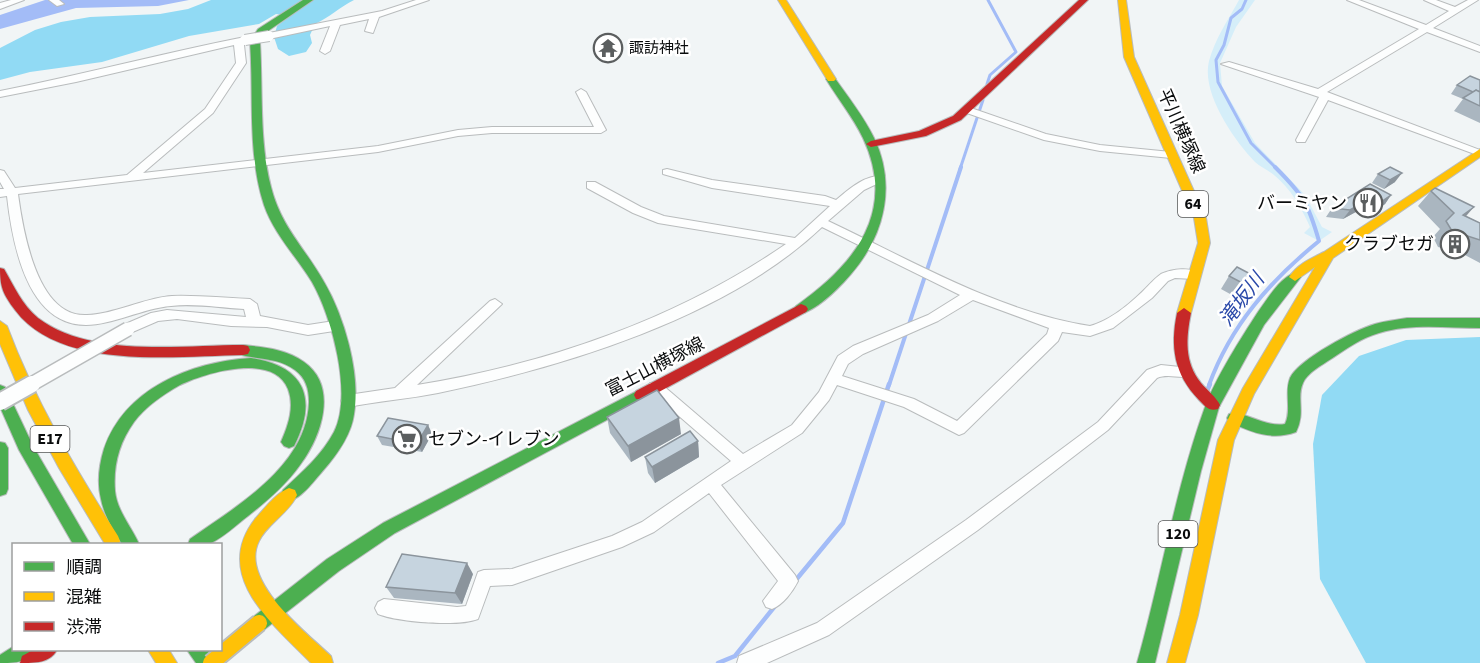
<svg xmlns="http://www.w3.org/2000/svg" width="1480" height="663" viewBox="0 0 1480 663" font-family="'Source Sans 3','Noto Sans JP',sans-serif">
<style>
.green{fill:#d5eef9}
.forest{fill:#91daf4}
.water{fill:#a3bcf7}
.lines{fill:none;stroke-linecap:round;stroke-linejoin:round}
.stream-far2{stroke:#a3bcf7;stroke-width:3}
.stream-far1{stroke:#a3bcf7;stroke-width:4}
.stream{stroke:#a3bcf7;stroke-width:4.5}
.street-casing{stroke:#b9bcbd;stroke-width:2}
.fast-casing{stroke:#b9bcbd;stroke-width:2}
.slow-casing{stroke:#b9bcbd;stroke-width:2}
.jam-casing{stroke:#b9bcbd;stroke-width:2}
.street{fill:#fdfefe;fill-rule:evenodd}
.fast{fill:#4caf50;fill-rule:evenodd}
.slow{fill:#ffc107;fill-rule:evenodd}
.jam{fill:#c62828;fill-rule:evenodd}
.street-bridge-far2-casing{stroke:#b9bcbd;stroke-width:12;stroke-linecap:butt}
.street-bridge-far1-casing{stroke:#b9bcbd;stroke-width:16;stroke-linecap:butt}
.street-bridge-casing{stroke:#b9bcbd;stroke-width:20;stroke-linecap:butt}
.slow-bridge-casing{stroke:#b9bcbd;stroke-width:20;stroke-linecap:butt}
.street-bridge-far2{stroke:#fdfefe;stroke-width:10}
.street-bridge-far1{stroke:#fdfefe;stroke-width:13}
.street-bridge{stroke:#fdfefe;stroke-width:16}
.slow-bridge{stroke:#ffc107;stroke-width:16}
.wall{fill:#aab6c0}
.shaded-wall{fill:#8b949c}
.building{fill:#c6d4df;stroke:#8b949c;stroke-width:1.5}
.labels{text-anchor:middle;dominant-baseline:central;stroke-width:5;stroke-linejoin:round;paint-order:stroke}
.far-poi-label{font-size:15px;fill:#0a0c0d;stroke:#fff;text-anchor:start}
.shield{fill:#fff;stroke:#545556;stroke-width:1.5}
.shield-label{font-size:16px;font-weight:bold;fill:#0a0c0d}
.street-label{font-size:18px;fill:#0a0c0d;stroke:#fff}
.poi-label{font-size:18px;fill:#0a0c0d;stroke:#fff;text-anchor:end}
.water-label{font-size:20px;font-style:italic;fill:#2a49a9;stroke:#fff}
</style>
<rect width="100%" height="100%" fill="#f1f5f6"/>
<!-- green -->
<path class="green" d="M1239,0H1255L1236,27L1220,63L1222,86L1255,143L1305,195L1322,227L1332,232L1319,241L1304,233L1310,227C1301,207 1291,189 1274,175C1268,170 1260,167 1255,162C1234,140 1201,93 1209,61C1215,39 1228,20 1239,0Z"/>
<!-- forest -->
<g class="forest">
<path d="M211,0H354C340,7 330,17 315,24L310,35L312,43L306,52L289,56L278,49L274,37L277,26L290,16L276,14L259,24L189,36L102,62L30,72L0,80V48L35,30L61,22L90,17L160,14L188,9Z"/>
<polygon points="1480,337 1480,663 1366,663 1320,579 1313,444 1322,395 1359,356 1406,340"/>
</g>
<!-- water -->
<polygon class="water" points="45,0 189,0 158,6 76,8 0,29 0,15"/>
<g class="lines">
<!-- stream-far2 -->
<g class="stream-far2">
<polyline points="1246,0 1242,9 1231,18 1224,45 1216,60 1218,82 1251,143 1277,169"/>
<polyline points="987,84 990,75 1016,52 988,0"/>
<polyline points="960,169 983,100"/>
</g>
<!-- stream-far1 -->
<g class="stream-far1">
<polyline points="889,385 961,167"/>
<path d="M1209,385C1231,325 1270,281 1319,241C1308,203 1304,196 1275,167"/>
</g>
<!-- stream -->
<g class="stream">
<polyline points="1207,391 1210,384"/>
<polyline points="795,581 843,523 889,384"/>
<polyline points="718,663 735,656 775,606"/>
</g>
<!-- street casing -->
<g class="street-casing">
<g id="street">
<polygon points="11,0 24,0 0,9 0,3"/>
<polygon points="49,0 59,0 64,4 57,6"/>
<polygon points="416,0 429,0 379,17 373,33 365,31 369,19 340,25 330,51 325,54 320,51 330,26 269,39 264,36 269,33 382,11"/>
<polygon points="1347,0 1359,0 1426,25 1449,11 1424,0 1436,0 1455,7 1468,0 1478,0 1433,28 1480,46 1480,52 1427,32 1327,92 1480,150 1480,156 1328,100 1305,142 1297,142 1296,140 1319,97 1221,64 1229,62 1318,89 1419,29"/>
<path d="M245,37L250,40L244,45L246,63L213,113L143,173L378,146L458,130L492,127H594L576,92L581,89L586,92L606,130L601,133H492L458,136L378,152L18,194C23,231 37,318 87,315C116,314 143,298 172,296C198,295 224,298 250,299L257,304L260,316L308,325L334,321L341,326L334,331L308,335L267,327L231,326L177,319L158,321L128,334L121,329L123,325L151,313L167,310L246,317L244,309C221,308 195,303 171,306C144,308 112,325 86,325C26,325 12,241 7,196L0,197V189H4L0,182V170L4,171L15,188L127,175L205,109L236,63L234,45L76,82L0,97V91C82,75 163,53 245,37Z"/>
<polygon points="968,107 1046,134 1100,145 1171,152 1176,155 1171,158 1100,151 1044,140 964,112 964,108"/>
<path d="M667,169L712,180L825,196L836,200C849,189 867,173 885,176V180L864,190L828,221C911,260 999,312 1090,326C1109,321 1130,304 1144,290C1149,285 1155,278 1161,274C1171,269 1193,266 1200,275L1194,279L1175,278L1168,281L1152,298L1113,328L1090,336L1062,332L1058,341L964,433L959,435L904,407L837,385L829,400L802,433L721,485L795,575L798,581C793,591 783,605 772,609L766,607L763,601L778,581L709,493L654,532L622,547L512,585L490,586L478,619C458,627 398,622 378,614L375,608L378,602L384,599L457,607L466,606L478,572L484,570L512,569L612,536L642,522L731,461L650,391L648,387L650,383H660L743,454L792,425L819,392L838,356L853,346L928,315L960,295L822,227C728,317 563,367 438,393C408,399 378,401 348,407L343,405L341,401L343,397L348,395L395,388L490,301L495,299L502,304L417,385C548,364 677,319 786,244L658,223L633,213L587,188V182H595L641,207L664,216L795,238L830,206L712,188L663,174V170ZM973,300L1049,328L1047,334L957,421L914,399L842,376L848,364L863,354L938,321Z"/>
<path d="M1161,365L1190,368L1192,372L1190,376C1179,379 1168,373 1157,378L1108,430L978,530L829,635L767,663H737L739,656L817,623L966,520L1098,422L1147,370Z"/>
</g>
</g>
<!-- fast casing -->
<g class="fast-casing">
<g id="fast">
<path d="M303,0H313L265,33L260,42C263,90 259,140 271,187C281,227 305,248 324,282C344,316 361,374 354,414C351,436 336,456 321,473C313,482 297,505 283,500L281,495L283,490C302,472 322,455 334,432C353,394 332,317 312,282C296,256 274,234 264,205C247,153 254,96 250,42L258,29Z"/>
<path d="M831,76L834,77C848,97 864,117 874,138C897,186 884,236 851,274C839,288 819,308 801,314L796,312L794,309L796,306C854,265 898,212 863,138C853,117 838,99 826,79Z"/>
<path d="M1295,273L1301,277L1264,325L1219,407L1201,471L1155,663H1137C1161,579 1175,490 1205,407C1215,379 1241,338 1258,312C1267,300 1280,277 1295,273Z"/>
<path d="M1407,318H1480V328C1447,328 1411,323 1379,333C1361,338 1346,349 1331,359C1322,365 1307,373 1303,383C1296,398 1306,412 1296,432C1271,441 1252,432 1229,422L1227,418L1229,414C1242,409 1265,428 1285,424C1292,410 1284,393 1290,378C1299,359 1355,330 1375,324C1385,321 1396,320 1407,318Z"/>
<path d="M243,345C263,347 287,349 304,362C339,387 321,437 300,465C286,485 267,501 248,516C236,525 224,537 211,543C205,546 195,544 188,544L190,539C237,506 307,466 309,402C309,389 306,378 295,370C278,357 257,360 238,354L236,350L238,346Z"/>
<path d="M251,358C305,366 318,399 294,446L289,448L284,446L281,442C288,426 295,407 288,389C273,352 206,373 180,385C164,394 145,407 134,422C119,443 113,465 115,491C117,511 131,526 139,544H122C113,530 104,515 101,499C97,483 99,465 104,449C125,388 191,362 251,358Z"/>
<polygon points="0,385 5,387 33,446 90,544 73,544 19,450 0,407"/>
<polygon points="641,389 646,391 648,395 646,399 395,533 339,571 265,629 259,632 253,629 250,623 253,617 327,559 383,523"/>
<polygon points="0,442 5,443 8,448 8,489 6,494 0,496"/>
<path d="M14,646V650H33C27,663 14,663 0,663V655Z"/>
<polygon points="187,650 208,650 217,663 196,663"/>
</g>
</g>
<!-- slow casing -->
<g class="slow-casing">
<g id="slow">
<polygon points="778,0 786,0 836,79 834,81 828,81"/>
<polygon points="1118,0 1126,0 1134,57 1206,218 1210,243 1191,313 1184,318 1177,313 1198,243 1194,218 1124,57"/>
<path d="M1480,149V157L1333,258L1254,394L1234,440L1198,615L1185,663H1167L1180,615L1218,440L1243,388L1315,267L1295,281L1289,277C1298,264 1310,259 1324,252Z"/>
<path d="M0,321L7,326C35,401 75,468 118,536L120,541L119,544H105L59,468L28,410L0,344Z"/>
<path d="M289,488L295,490L297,495C289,513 268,523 259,541C239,581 306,632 331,656L333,663H311C274,625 211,576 255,519C264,509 276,493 289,488Z"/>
<polygon points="148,650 169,650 177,663 156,663"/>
</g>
</g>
<!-- jam casing -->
<g class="jam-casing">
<g id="jam">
<polygon points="1079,0 1088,0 961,120 926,136 871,147 866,144 871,141 919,131 953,116"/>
<path d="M0,268L4,269C14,286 22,305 38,318C91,358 180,345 243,345L248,346L250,350L248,354L243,355C176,356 60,371 15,310C3,294 0,287 0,268Z"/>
<polygon points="801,304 806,306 808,309 806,312 646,399 636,399 634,395 636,391"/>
<path d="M1184,308L1191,313C1186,338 1184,362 1201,383C1207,390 1216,397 1220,405L1218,409C1209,412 1205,406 1199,400C1174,374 1170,347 1177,313Z"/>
<path d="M33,650H57C50,663 35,663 20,663L22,656Z"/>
</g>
</g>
<!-- street -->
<use href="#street" class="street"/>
<!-- fast -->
<use href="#fast" class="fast"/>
<!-- slow -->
<use href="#slow" class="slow"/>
<!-- jam -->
<use href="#jam" class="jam"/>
<!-- street-bridge-far2 casing -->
<g class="street-bridge-far2-casing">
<polyline id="street-bridge-far2" points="245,40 269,36"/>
</g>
<!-- street-bridge-far1 casing -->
<g class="street-bridge-far1-casing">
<polyline id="street-bridge-far1" points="30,385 128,329"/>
</g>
<!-- street-bridge casing -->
<g class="street-bridge-casing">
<polyline id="street-bridge" points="0,402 32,384"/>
</g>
<!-- slow-bridge casing -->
<g class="slow-bridge-casing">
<polyline id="slow-bridge" points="211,663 259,623"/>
</g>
<!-- street-bridge-far2 -->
<use href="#street-bridge-far2" class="street-bridge-far2"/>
<!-- street-bridge-far1 -->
<use href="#street-bridge-far1" class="street-bridge-far1"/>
<!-- street-bridge -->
<use href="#street-bridge" class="street-bridge"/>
<!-- slow-bridge -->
<use href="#slow-bridge" class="slow-bridge"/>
</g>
<!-- wall -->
<g class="wall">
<polygon points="1480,80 1480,123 1454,111 1463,99 1451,94 1457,85"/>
<polygon points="1378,174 1395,182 1384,189 1372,183"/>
<polygon points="1370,184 1391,195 1385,204 1372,213 1363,208 1343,219 1326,217 1332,208"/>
<polygon points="1431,191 1466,216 1480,223 1480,263 1463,254 1438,247 1433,237 1440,229 1418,206"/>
<polygon points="1229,276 1258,278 1250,291 1241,300 1221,289"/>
<polygon points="607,417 681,434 631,462 610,433"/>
<polygon points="428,425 432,434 422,452 382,445 377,436"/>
<polygon points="698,441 699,457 655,483 648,473 645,457"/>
<polygon points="473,574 462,604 394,598 386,587"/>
</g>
<!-- shaded-wall -->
<g class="shaded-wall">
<polygon points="1402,173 1395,182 1384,189 1390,180"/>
<polygon points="1391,195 1385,204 1372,213 1378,204"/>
<polygon points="1369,199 1363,208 1343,219 1350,210"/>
<polygon points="1474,207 1460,223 1450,231 1463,215"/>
<polygon points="1258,278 1250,291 1241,300 1250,287"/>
<polygon points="679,418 681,434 631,462 628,446"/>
<polygon points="428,425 432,434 422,452 417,444"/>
<polygon points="698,441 699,457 655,483 652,467"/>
<polygon points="467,563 473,574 462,604 455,593"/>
</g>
<!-- building -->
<g class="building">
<polygon points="1470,76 1480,80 1480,92 1476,90 1473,92 1457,85"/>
<polygon points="1476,90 1480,92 1480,106 1463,98"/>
<polygon points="1390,167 1402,173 1390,180 1378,174"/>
<polygon points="1370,184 1391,195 1378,204 1369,199 1350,210 1332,208"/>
<polygon points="1435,188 1474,207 1463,215 1480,223 1480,240 1452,231 1446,221 1454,213 1431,191"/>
<polygon points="1237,267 1258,278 1250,287 1229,276"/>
<polygon points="657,390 679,418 628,446 607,417"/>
<polygon points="388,418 428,425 417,444 377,436"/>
<polygon points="690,431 698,441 652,467 645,457"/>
<polygon points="402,554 467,563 455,593 386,587"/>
</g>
<!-- icons -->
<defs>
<g id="temple-ring" transform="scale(1.5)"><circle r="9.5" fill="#fff" stroke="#5b5e5f" stroke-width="1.5"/><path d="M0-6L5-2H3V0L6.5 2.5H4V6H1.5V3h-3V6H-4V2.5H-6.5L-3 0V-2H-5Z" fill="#5b5e5f"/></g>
<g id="restaurant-ring" transform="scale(1.5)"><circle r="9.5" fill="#fff" stroke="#5b5e5f" stroke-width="1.5"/><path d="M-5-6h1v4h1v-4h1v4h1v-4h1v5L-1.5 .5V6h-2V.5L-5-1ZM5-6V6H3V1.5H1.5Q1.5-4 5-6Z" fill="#5b5e5f"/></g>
<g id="building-ring" transform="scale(1.5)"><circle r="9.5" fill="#fff" stroke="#5b5e5f" stroke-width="1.5"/><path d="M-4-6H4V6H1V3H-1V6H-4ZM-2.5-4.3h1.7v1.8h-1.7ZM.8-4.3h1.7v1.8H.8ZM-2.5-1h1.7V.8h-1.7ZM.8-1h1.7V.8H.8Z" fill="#5b5e5f"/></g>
<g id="supermarket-ring" transform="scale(1.5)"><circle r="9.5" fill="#fff" stroke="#5b5e5f" stroke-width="1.5"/><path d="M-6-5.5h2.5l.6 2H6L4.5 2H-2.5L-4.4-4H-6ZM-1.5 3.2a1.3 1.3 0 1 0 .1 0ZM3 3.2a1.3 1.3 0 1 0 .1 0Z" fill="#5b5e5f"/></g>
</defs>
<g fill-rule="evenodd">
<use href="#temple-ring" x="608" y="48"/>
<use href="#restaurant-ring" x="1368" y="203"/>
<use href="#building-ring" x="1455" y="244"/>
<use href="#supermarket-ring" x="407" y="439"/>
</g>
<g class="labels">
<!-- far-poi labels -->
<g class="far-poi-label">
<text x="629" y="48">諏訪神社</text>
</g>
<!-- shield labels -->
<g class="shield">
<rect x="1178" y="191" width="30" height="26" rx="4.5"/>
<rect x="30.5" y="426" width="39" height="26" rx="4.5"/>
<rect x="1158.5" y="521" width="39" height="26" rx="4.5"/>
</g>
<g class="shield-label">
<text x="1193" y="204">64</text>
<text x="50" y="439">E17</text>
<text x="1178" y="534">120</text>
</g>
<!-- street labels -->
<g class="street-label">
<text transform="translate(1181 131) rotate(66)">平川横塚線</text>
<text transform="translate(655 367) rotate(-27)">富士山横塚線</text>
</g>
<!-- poi labels -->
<g class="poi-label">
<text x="1347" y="203">バーミヤン</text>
<text x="1434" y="244">クラブセガ</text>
<text x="428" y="439" text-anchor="start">セブン-イレブン</text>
</g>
<!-- water labels -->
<g class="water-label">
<text transform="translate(1242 300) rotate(-53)">滝坂川</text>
</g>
</g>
<!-- legend -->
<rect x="12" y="543" width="210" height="108" fill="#ffffff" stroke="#9d9e9e" stroke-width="1.5"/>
<rect x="24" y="562" width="30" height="9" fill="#4caf50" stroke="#9d9e9e" stroke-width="1.5"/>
<text x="66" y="573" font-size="18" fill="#0a0c0d">順調</text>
<rect x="24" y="592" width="30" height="9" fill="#ffc107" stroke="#9d9e9e" stroke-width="1.5"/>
<text x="66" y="603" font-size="18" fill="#0a0c0d">混雑</text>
<rect x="24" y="622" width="30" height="9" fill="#c62828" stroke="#9d9e9e" stroke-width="1.5"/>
<text x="66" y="633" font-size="18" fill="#0a0c0d">渋滞</text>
</svg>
